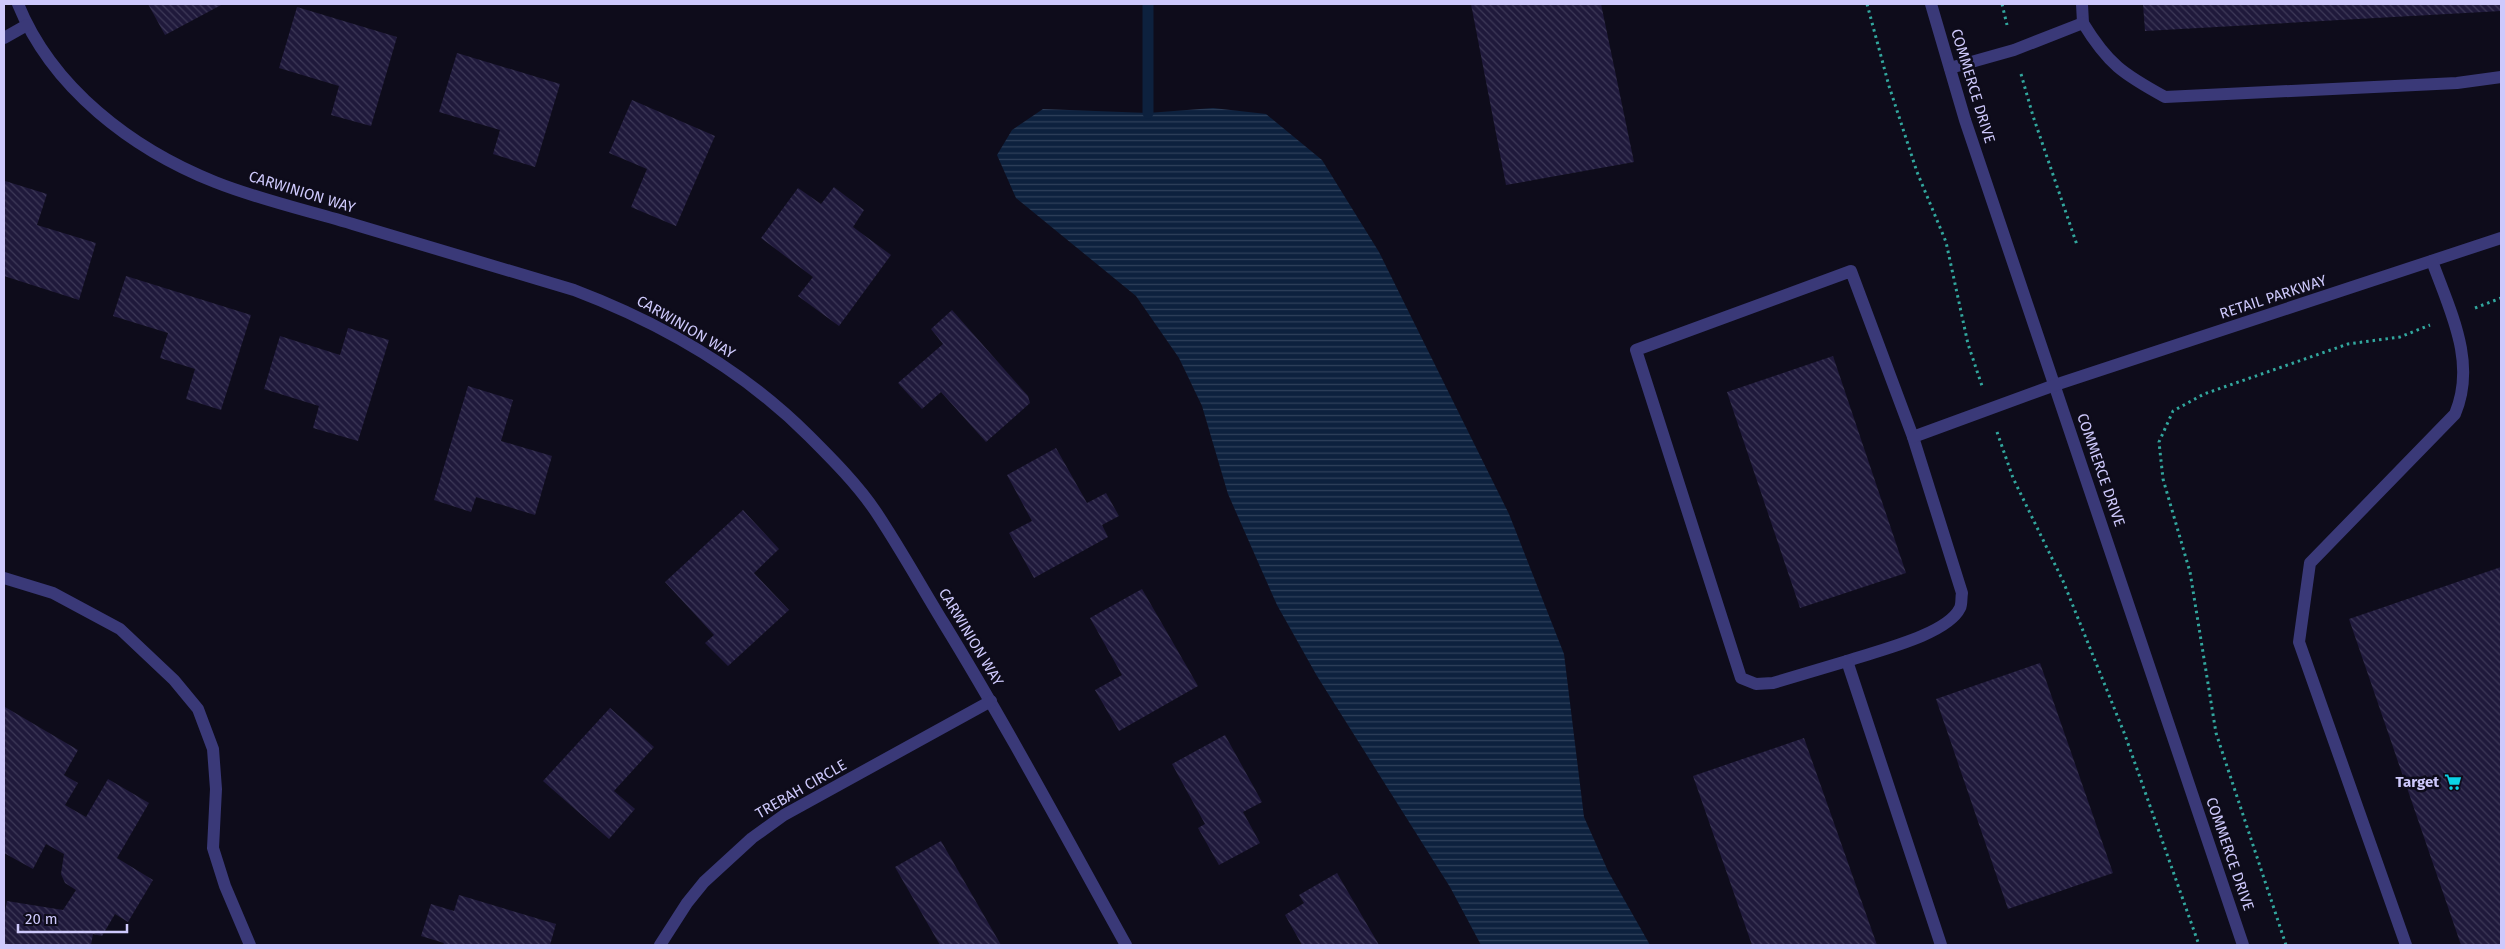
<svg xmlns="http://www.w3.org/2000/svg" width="2505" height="949" viewBox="0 0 2505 949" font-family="'Fira Sans',sans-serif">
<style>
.water{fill:url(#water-rules)}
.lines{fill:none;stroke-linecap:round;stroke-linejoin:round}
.stream{stroke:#0d213e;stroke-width:11}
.building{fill:url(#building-back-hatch)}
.path{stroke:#32a79e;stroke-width:3;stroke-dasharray:2.5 4;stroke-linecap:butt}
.minor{stroke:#3a3978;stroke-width:12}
.labels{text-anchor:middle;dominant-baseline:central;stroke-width:5;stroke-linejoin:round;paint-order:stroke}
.street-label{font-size:15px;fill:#cec9fc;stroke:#0e0c1b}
.poi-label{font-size:15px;font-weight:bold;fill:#cec9fc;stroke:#0e0c1b;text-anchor:end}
</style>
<defs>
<pattern id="water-rules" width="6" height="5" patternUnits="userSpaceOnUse" patternTransform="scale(1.25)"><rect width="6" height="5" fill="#0d213e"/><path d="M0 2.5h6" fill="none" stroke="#2f405b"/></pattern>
<pattern id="building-back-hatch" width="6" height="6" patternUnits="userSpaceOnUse" patternTransform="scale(1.25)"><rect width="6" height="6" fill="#1f193b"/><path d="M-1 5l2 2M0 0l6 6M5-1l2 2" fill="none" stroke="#3e3958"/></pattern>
</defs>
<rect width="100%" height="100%" fill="#0e0c1b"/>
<!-- water -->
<polygon class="water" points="1213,108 1266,114 1322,160 1379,252 1509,514 1564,654 1584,817 1608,871 1650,945 1481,945 1450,887 1317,676 1277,605 1228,494 1202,406 1179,358 1136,296 1016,198 997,155 1012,130 1043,109 1148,113"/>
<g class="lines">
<!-- stream -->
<polyline class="stream" points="1148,113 1148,4"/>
</g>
<!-- building -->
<g class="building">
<polygon points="148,4 223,4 165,35"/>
<polygon points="1471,4 1601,4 1634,162 1506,185"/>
<polygon points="2143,4 2501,4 2501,11 2145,31"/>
<polygon points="297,7 397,37 371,126 331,115 339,86 279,68"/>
<polygon points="457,53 560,84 535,167 493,154 500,130 439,112"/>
<polygon points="632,100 715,136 676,226 631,207 647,169 609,153"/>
<polygon points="5,181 47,194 37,225 96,243 79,300 4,276"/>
<polygon points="834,187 864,210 853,227 891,255 839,326 798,296 813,277 761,238 798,188 821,204"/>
<polygon points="126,276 251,315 221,410 186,399 195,369 160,358 168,333 113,316"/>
<polygon points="952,310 1028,396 1030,403 986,442 941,392 922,409 898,383 943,344 931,329"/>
<polygon points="348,328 389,340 358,441 313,428 319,406 264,389 280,336 340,355"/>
<polygon points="1833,356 1906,573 1800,608 1727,392"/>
<polygon points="468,386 513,400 501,441 552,456 535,515 476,497 471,512 434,500"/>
<polygon points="1056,448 1087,503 1106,493 1119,516 1102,525 1108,537 1034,578 1009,533 1032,521 1007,475"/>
<polygon points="743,510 779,549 754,573 789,610 728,666 705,643 714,635 665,582"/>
<polygon points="2501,567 2501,945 2461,945 2349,619"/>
<polygon points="1142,589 1198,686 1119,731 1095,690 1122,675 1090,618"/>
<polygon points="2040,663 2113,873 2008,909 1936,699"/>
<polygon points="5,707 78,750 64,775 78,783 65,805 86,817 108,779 149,803 117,858 153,880 128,922 115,914 102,936 93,934 91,945 4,945 4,918 7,901 63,910 76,890 65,883 61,874 64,854 46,844 33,869 4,853"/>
<polygon points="610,708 654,747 614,791 635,809 609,839 543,781"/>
<polygon points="1225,735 1262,802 1243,812 1260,843 1219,865 1198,828 1205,824 1172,764"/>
<polygon points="1804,738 1877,945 1752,945 1693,776"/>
<polygon points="941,841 1001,945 940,945 895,867"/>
<polygon points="1337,873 1379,945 1302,945 1285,915 1304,903 1299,895"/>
<polygon points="459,895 556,924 550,945 443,945 444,943 421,936 431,904 454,911"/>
</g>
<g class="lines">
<!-- path -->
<g class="path">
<polyline points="1867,4 1889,86 1917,172 1946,242 1968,344 1982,386"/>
<polyline points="2002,4 2007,25"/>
<polyline points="2021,74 2033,116 2077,245"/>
<polyline points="2475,308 2501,298"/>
<polyline points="1997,432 2013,478 2063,581 2125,735 2199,945"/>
<polyline points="2286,945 2216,733 2190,572 2163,479 2159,442 2173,411 2204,394 2348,344 2400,337 2430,325"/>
</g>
<!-- minor -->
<g class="minor">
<path d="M18,4C52,88 132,149 215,182C260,200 310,211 356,225C429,247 502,268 574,290C661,323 743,370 809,436C832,459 858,485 876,512C900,548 921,586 943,622C1008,728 1066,837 1126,945"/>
<polyline points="1931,4 1965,120 2243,945"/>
<polyline points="2082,4 2083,23"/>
<polyline points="4,38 27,25"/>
<path d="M1950,68L2014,50L2083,23C2108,64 2123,74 2165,97L2457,83L2501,77"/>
<polyline points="4,578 53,593 120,629 174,680 198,709 213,749 216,789 213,848 225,886 250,945"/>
<path d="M1847,661C1876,651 1947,635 1960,608C1962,604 1961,598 1962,593L1913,437"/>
<polyline points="660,945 687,903 704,882 752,838 784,815 991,701"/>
<polyline points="1941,945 1847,661 1773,683 1756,684 1741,678 1636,350 1851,271 1913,437 2055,385 2501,238"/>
<path d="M2406,945L2299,642L2310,563L2455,414C2477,362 2450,311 2432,261"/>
</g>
</g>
<!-- icons -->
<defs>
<g id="supermarket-bare" transform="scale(1.35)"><path d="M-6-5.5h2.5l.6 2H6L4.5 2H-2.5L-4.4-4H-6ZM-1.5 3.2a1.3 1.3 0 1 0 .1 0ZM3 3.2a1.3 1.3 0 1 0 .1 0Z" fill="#0bd4e6" stroke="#0e0c1b" stroke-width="2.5" paint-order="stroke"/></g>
</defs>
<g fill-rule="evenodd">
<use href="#supermarket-bare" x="2453" y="782"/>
</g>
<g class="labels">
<!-- street labels -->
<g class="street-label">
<text transform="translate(1973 86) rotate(73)">COMMERCE DRIVE</text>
<text transform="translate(302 192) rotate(17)">CARWINION WAY</text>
<text transform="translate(2273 297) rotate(-18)">RETAIL PARKWAY</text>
<text transform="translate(686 327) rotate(30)">CARWINION WAY</text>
<text transform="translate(2101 470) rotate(71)">COMMERCE DRIVE</text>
<text transform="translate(971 637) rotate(59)">CARWINION WAY</text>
<text transform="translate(801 789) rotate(-30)">TREBAH CIRCLE</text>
<text transform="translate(2230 854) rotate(71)">COMMERCE DRIVE</text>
</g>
<!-- poi labels -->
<g class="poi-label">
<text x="2439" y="782">Target</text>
</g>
</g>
<!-- border -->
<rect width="2505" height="949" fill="none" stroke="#cec9fc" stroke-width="10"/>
<!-- scale -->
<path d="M18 924v8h109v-8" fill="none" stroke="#cec9fc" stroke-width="2.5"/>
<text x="25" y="924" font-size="15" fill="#cec9fc" stroke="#0e0c1b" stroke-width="4" paint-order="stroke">20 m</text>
</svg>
